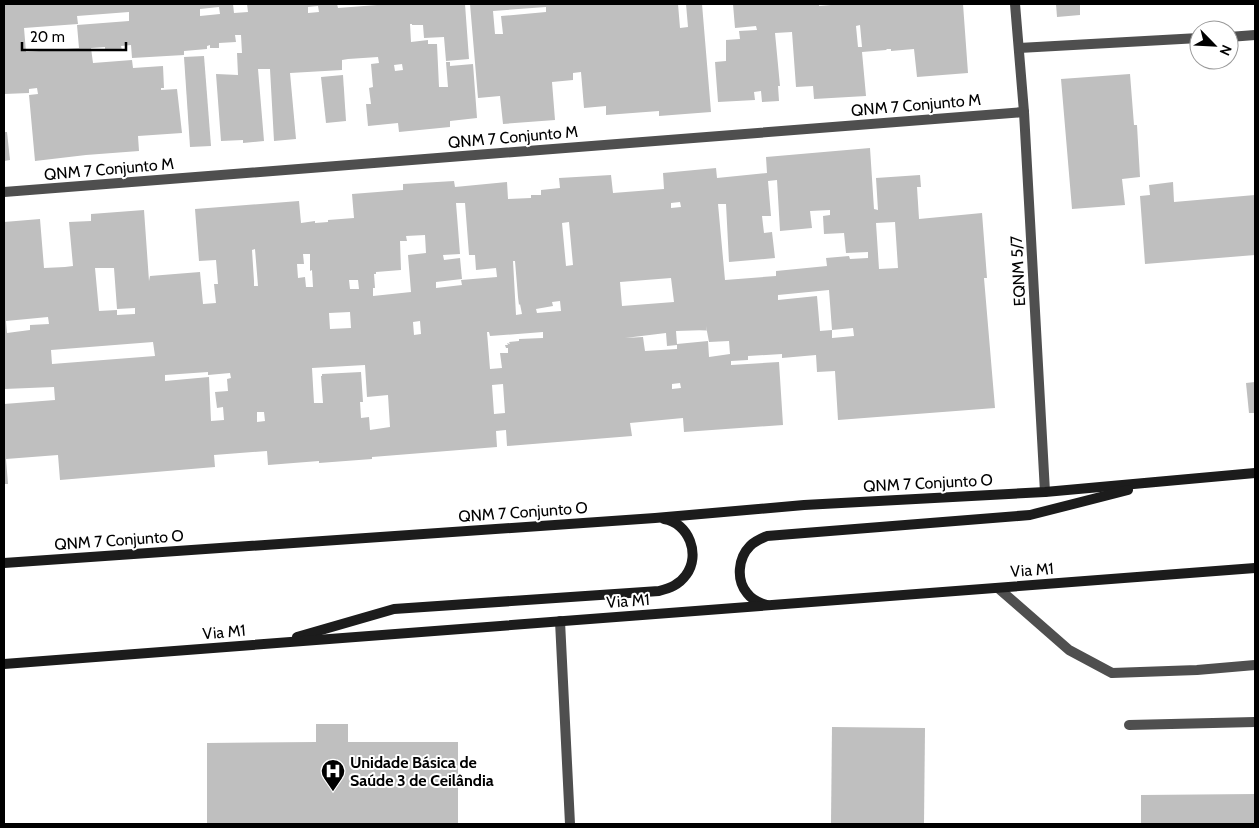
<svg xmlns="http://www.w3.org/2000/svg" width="1259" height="828" viewBox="0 0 1259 828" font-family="Cabin,sans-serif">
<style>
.building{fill:#bfbfbf;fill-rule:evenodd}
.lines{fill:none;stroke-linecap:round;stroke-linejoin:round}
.service{stroke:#4f4f4f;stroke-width:10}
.minor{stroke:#4f4f4f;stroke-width:10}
.secondary{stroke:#1c1c1c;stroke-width:10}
.labels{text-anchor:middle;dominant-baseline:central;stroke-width:4;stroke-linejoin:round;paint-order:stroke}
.street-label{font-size:16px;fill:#000;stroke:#fff}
.poi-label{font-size:16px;font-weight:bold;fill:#000;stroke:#fff;text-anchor:start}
</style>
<rect width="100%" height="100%" fill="#fff"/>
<!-- building -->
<g class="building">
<path d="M4,4H233L234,13L248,12L247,4H337L338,8L390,4H465L469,59L446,61L444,37L424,38L423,25H412V24H410L411,42L428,40V44H437L439,87H448L446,62H450V66L473,64L477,118L450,121V127L399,132L398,123L368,126L366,104H371L369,88L373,87L371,64L379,63L378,57L348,59L342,60V70L290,73L296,139L274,141L270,69H258L264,141L243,143V140L221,141L216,74L238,75L237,53H242L241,35H235L236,42L219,43V48H210V45L207,46V49L184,51V55L132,58L131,45L121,46L122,50L105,51V47L91,48L93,63L132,60L133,68L163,66L164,88H161V90L177,89L182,133L138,136L139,151L86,155L35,161L29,95L38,94L37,88L29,89V93L4,94ZM318,6L319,12L308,13V7ZM219,7L220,14L200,16V9ZM129,12V21L77,25L79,48L26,52L24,28L78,24L77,16ZM402,64L403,70L395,71L394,65Z"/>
<path d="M470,4H678L680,28L688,27L686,4H702L711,112L659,116V111L606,115V106L584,108L581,72L573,73V80L552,82L555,120L503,124L500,96L478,98ZM546,7V12L501,16L503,34H495L493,11Z"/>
<path d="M733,4H819V6L831,5V4H902V5L911,4H963L968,73L917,77L914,49L891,51V49H887L886,50L862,52L866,96L814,99L813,86L796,87L792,32L775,33L780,86H778L779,101L762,102L761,91L754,92L755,100L718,102L715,62L726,61V40L740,39L739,31L757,30L756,26L735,28ZM860,25L862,47H858L856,26Z"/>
<polygon points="1056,4 1080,4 1080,15 1057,17"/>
<polygon points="204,56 211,146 190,147 184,57"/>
<polygon points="1130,74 1134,125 1137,125 1140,177 1122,179 1125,205 1072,209 1061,79"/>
<polygon points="343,75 346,121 326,123 321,77"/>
<polygon points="4,132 7,132 10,160 4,161"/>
<path d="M870,148L874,209L878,210L876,178L920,175L921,187H917L919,219L982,213L987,278H984L995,408L838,420L835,371L817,372L816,355L782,358V354L748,356V360L731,361V365L779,362L783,425L684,432L683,418L630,423L632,436L507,446L506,430L496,431L497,447L372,457V459L319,463V461L268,465L267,451L214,455L215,467L60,480L58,455L6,459L8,484H4V404L55,400L54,387L4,389V222L40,219L44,268L65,267L73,266L69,222L91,221V214L144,210L149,281L150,276L200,272L203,304L216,303L214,284H218L216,260L199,261L195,209L299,201L301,223L315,221V223L328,222V220L354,218L352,194L403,190V184L454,181L455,187L507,182L508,199L531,198V195H541V190L560,188L559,178L611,175L613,193L664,189L663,173L716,168L717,178L767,173L766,157ZM777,180L780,231L812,228L810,211L830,210V215L823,216L824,234L844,233L846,253L868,252V258L850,259L849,256L826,258L827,266L776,271V276L725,280L718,204H726L729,262L775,258L772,232L764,233L762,216H771L768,181ZM680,202L681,207L671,208V203ZM456,203H465L469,255H475L476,270L496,268L497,277L461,280L462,285L436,288V282L462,279L460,258L444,260L443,255L460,254ZM569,222L573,265L566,266L562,223ZM895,222L898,268L879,269L876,223ZM425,235L426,253L408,255L411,292L373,296V288H375L374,274H376V272L401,270L400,241H407L406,236ZM255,249L258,286H254V281L252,250ZM303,254H310V271L312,270L313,287H306L305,277L298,278L297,264H304ZM513,261H515L518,297L519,305L520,304L522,314L516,315ZM95,268H114L117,309L135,308V314L117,315V310L99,311ZM671,278L674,302L622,306L620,282ZM349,280H358L359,289H350ZM829,290L832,330L853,328L854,336L832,338V330L820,331L817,296L778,300V295ZM560,301L561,311L537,313L536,309L553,306L552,302ZM350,312L351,328L330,329L329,313ZM48,317L49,324L30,325V330L7,333L6,321ZM420,321L421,334L414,335L413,322ZM706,326L709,342L729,341L730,354L709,357L708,341L677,344L676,331L707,330ZM487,332H489L490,336L543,332V338L519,339V341L509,342L510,344L507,343L508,345H505L506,348H508V353H500L502,368L490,369ZM666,333L667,346L677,345V349L645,351L643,337L625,338ZM153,342L155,356L52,364L51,350ZM365,365L367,397L388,395L390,427L370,430L369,417L361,418L360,402H363L361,372L322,374V376H321L323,403H314L312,368ZM208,372V375L230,373L231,378L227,379L228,391L215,392L217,408L223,407L224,420L211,421L209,377L165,381V375ZM680,383L681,388L672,389V384ZM503,384L505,413L494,414L492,385ZM257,412H264L265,421L257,422Z"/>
<polygon points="1173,182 1174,202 1255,195 1255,255 1145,264 1140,196 1150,195 1149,185"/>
<polygon points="1255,382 1255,413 1249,413 1246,383"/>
<polygon points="316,724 348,724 348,742 458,742 458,824 207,824 207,743 316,742"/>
<polygon points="832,727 925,728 924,824 831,824"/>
<polygon points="1255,794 1255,824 1141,824 1141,795"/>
</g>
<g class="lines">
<!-- service -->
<g class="service">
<polyline points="998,588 1069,650 1112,673 1197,670 1255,665"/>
<polyline points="560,621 570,824"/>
<polyline points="1129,725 1255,722"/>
</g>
<!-- minor -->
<g class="minor">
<polyline points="1015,4 1024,112 1045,492"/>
<polyline points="1229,37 1255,35"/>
<polyline points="1019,48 1199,38"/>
<polyline points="4,192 1024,112"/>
</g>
<!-- secondary -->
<g class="secondary">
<polyline points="4,563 655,518 804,505 1045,492 1255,473"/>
<path d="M767,605C759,603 752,600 747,593C736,580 738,558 750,546C755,541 760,539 767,536L1030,515L1128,490"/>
<path d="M297,637L394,609L659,591C670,588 679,585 686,575C701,555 689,523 664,519"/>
<polyline points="4,664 1255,568"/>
</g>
</g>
<!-- icons -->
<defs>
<g id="hospital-pin" transform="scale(1.25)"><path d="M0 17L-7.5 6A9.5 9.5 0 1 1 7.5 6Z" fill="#000" stroke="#fff"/><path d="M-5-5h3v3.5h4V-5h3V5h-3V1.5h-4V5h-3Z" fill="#fff"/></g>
</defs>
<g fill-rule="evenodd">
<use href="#hospital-pin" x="333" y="771"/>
</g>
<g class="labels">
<!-- street labels -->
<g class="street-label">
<text transform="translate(916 105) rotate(-5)">QNM 7 Conjunto M</text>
<text transform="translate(513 137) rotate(-5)">QNM 7 Conjunto M</text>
<text transform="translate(109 169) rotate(-5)">QNM 7 Conjunto M</text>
<text transform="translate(1018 271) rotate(-93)">EQNM 5/7</text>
<text transform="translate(928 483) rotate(-3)">QNM 7 Conjunto O</text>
<text transform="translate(523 512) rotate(-4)">QNM 7 Conjunto O</text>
<text transform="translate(119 540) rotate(-4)">QNM 7 Conjunto O</text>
<text transform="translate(1032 570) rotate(-4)">Via M1</text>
<text transform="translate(628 601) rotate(-4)">Via M1</text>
<text transform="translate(224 632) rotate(-5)">Via M1</text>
</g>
<!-- poi labels -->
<g class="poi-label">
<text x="350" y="762">Unidade Básica de<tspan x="350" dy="18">Saúde 3 de Ceilândia</tspan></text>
</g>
</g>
<!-- border -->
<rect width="1259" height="828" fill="none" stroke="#000000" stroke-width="10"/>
<!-- north arrow -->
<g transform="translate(1214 45) rotate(114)"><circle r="24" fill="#ffffff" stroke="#999999"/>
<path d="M0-4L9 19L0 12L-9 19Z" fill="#000000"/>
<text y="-8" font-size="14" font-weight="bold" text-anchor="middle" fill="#000000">N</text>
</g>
<!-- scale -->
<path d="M22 42v8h104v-8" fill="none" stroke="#000000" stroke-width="2.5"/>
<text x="30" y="42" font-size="15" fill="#000000" stroke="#ffffff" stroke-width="4" paint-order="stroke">20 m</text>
</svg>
